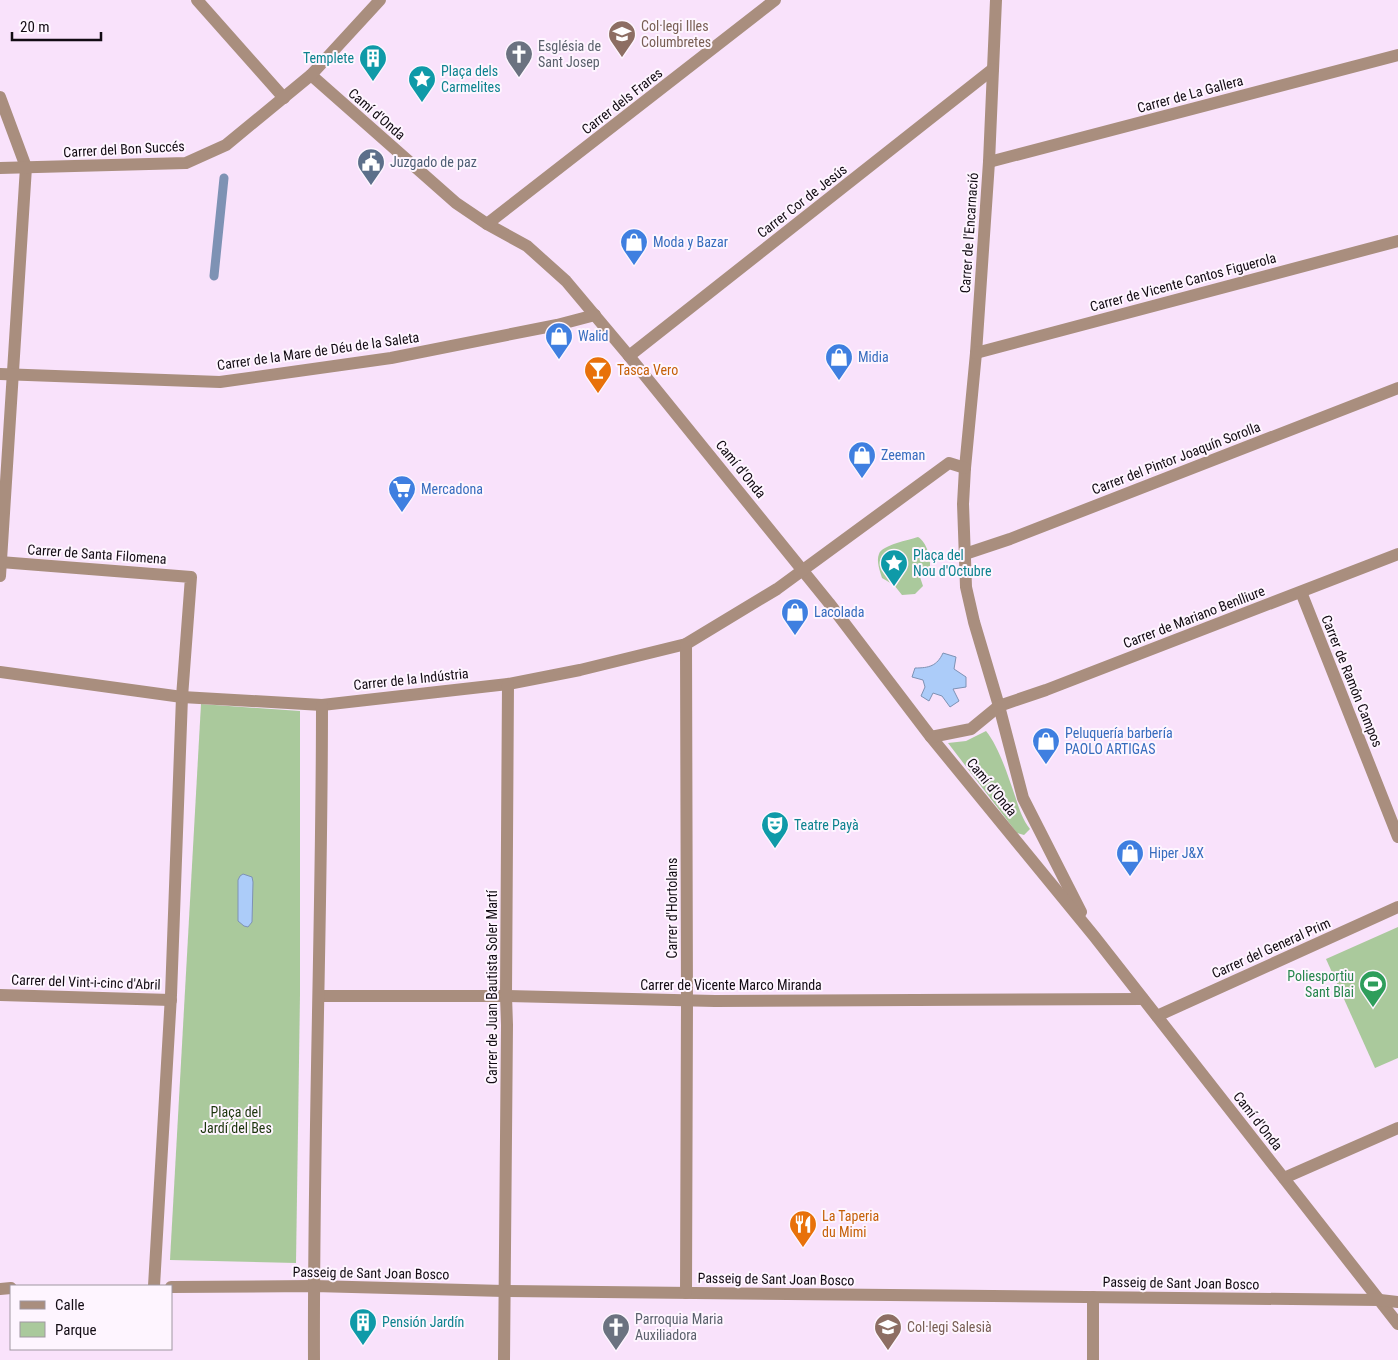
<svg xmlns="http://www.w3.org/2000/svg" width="1398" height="1360" viewBox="0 0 1398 1360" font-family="'Roboto Condensed',sans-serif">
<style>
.green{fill:#aac99c}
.water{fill:#acccf9;stroke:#7e92b4}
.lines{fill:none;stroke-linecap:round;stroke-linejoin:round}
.stream{stroke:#7e92b4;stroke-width:9}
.minor{stroke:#a98e7e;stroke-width:12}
.labels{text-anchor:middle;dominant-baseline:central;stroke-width:4;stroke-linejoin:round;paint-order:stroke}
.education-label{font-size:14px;fill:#785e54;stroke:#fef5ff;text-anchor:start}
.worship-label{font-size:14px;fill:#5b616d;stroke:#fef5ff;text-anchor:start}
.culture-label{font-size:14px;fill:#0d838f;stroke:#fef5ff;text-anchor:start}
.street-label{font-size:14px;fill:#120b13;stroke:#fef5ff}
.service-label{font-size:14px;fill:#4e5e75;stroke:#fef5ff;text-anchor:start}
.shop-label{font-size:14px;fill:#366cbe;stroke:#fef5ff;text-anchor:start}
.food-label{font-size:14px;fill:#c56008;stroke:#fef5ff;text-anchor:start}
.leisure-label{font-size:14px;fill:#27864d;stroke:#fef5ff;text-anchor:end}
.park-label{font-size:14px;fill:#1c350d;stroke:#fef5ff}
</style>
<rect width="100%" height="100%" fill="#f9e2fb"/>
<!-- green -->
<g class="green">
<path d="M918,537C927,542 931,559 930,568L921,571L920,577L923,586L915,594L902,595L894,585L882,578C880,571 876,561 879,554C882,545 909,540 918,537Z"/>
<polygon points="201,704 300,711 300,994 296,1263 170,1260"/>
<path d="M986,731C999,747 1008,776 1015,796C1019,808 1022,819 1030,829L1024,835L1017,833L948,743L966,741Z"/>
<polygon points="1398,927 1398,1058 1375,1068 1326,959"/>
</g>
<!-- water -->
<g class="water">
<path d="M943,653L956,657L954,669L966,677V687L953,689L959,701L950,707L942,696L933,693L929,701L921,696L925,687L923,680L912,677L915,668C929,668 937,666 943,653Z"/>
<polygon points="243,874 252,877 253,882 252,922 248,927 244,926 238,921 238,880 240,876"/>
</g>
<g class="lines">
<!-- stream -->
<polyline class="stream" points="214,276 224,178"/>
<!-- minor -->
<g class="minor">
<polyline points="197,0 284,98"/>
<polyline points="996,0 989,162 976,353 965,468 963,504 966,587 974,622 999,706 1023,798 1081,912"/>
<polyline points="311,75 456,203 487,224 527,246 566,281 629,356 829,603 931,737 1094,936 1398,1324"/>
<polyline points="0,97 26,167 0,576"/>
<polyline points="989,162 1398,55"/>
<polyline points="0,168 186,163 226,145 311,75 380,0"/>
<polyline points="487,224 775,0"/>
<polyline points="976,353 1398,241"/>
<polyline points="629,356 993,69"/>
<polyline points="0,374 220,382 391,358 557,325 595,315"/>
<polyline points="965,554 1010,539 1398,388"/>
<polyline points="0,562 191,577 182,697 171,995 154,1286"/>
<polyline points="1301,592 1398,837"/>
<polyline points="0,672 182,697 322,705 508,684 580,670 686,644 777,589 949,463 965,468"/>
<polyline points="931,737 971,729 999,706 1046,690 1398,554"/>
<polyline points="0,995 171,1000"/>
<polyline points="319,996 506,996 715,1001 1143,999"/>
<polyline points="1157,1016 1398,907"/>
<polyline points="1284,1178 1398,1128"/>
<polyline points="171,1287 314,1286 504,1291 1380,1300 1398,1302"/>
<polyline points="0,1289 11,1288"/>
<polyline points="686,1293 687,1001 686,644"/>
<polyline points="1093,1297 1093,1360"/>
<path d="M314,1360C313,1142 322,923 322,705"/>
<polyline points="504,1360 507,1025 506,996 508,684"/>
</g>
</g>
<!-- icons -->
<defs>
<g id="school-pin" transform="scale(1.4375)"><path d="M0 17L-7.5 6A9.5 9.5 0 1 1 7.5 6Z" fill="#8d6e63" stroke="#fef5ff"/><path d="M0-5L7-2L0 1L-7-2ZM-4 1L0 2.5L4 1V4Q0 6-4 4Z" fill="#fff"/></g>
<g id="church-pin" transform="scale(1.4375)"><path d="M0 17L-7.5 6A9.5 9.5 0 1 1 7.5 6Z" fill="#6b7280" stroke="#fef5ff"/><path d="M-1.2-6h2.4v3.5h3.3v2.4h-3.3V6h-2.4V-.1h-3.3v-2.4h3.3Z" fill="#fff"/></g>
<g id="building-pin" transform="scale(1.4375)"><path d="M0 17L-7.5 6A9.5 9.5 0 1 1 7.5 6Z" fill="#0f9aa8" stroke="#fef5ff"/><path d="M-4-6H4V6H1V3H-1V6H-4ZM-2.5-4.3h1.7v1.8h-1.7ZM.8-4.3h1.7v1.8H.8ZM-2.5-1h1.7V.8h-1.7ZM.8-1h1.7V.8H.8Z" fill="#fff"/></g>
<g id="sight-pin" transform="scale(1.4375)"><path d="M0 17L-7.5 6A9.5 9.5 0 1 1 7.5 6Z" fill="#0f9aa8" stroke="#fef5ff"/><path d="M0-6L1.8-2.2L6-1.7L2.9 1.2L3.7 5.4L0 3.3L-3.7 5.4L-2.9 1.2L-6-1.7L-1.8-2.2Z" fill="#fff"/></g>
<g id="civic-pin" transform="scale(1.4375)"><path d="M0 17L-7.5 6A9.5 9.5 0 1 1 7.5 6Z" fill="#5c6f8a" stroke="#fef5ff"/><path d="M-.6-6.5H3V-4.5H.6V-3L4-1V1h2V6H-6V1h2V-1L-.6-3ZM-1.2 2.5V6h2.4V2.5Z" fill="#fff"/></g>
<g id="shop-pin" transform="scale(1.4375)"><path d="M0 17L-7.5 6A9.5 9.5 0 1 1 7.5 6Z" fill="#3f7fe0" stroke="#fef5ff"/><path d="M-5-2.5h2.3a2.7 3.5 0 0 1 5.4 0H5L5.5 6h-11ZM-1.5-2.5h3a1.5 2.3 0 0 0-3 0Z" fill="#fff"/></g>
<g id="bar-pin" transform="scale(1.4375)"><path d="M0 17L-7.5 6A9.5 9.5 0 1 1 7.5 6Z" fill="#e8710a" stroke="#fef5ff"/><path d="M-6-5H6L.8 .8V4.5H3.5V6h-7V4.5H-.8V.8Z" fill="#fff"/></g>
<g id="supermarket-pin" transform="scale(1.4375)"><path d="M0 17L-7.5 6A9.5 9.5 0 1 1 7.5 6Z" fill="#3f7fe0" stroke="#fef5ff"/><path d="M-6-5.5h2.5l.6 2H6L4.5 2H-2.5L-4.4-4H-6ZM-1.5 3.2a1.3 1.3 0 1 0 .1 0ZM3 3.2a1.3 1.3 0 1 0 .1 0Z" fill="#fff"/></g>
<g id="theatre-pin" transform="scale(1.4375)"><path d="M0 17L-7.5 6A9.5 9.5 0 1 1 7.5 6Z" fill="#0f9aa8" stroke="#fef5ff"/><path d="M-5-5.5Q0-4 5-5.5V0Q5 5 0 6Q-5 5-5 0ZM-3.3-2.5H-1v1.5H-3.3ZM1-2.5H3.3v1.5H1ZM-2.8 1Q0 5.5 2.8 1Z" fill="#fff"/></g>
<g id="stadium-pin" transform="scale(1.4375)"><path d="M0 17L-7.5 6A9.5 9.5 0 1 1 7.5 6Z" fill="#2e9e5b" stroke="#fef5ff"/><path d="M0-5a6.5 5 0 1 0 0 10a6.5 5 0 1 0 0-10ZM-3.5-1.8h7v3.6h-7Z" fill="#fff"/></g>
<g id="restaurant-pin" transform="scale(1.4375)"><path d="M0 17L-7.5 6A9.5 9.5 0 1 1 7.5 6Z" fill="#e8710a" stroke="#fef5ff"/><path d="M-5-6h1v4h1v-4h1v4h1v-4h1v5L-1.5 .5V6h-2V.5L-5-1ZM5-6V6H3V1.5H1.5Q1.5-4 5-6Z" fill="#fff"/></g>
</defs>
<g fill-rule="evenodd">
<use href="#school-pin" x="622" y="34"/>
<use href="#church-pin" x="519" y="54"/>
<use href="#building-pin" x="373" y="58"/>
<use href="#sight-pin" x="422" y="79"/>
<use href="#civic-pin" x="371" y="162"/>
<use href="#shop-pin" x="634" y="242"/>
<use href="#shop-pin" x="559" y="336"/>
<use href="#shop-pin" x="839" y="357"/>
<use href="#bar-pin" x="598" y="370"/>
<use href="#shop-pin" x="862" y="455"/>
<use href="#supermarket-pin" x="402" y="489"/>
<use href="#sight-pin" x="894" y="563"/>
<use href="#shop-pin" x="795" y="612"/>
<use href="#shop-pin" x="1046" y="741"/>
<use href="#theatre-pin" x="775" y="825"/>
<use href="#shop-pin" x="1130" y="853"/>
<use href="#stadium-pin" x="1373" y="984"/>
<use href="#restaurant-pin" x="803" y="1224"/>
<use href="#building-pin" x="363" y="1322"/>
<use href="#church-pin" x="616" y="1327"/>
<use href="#school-pin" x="888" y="1327"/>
</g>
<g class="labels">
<!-- education labels -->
<g class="education-label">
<text x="641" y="26">Col·legi Illes<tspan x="641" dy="16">Columbretes</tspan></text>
<text x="907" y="1327">Col·legi Salesià</text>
</g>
<!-- worship labels -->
<g class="worship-label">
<text x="538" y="46">Església de<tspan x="538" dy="16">Sant Josep</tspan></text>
<text x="635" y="1319">Parroquia Maria<tspan x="635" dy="16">Auxiliadora</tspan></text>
</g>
<!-- culture labels -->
<g class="culture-label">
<text x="354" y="58" text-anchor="end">Templete</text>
<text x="441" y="71">Plaça dels<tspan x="441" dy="16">Carmelites</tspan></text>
<text x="913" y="555">Plaça del<tspan x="913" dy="16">Nou d'Octubre</tspan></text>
<text x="794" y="825">Teatre Payà</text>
<text x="382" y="1322">Pensión Jardín</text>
</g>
<!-- street labels -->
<g class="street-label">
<text transform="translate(1190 94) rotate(-15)">Carrer de La Gallera</text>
<text transform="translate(622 101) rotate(-38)">Carrer dels Frares</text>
<text transform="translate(377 114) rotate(41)">Camí d'Onda</text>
<text transform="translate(124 149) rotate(-3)">Carrer del Bon Succés</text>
<text transform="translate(802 201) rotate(-38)">Carrer Cor de Jesús</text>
<text transform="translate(969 233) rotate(-86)">Carrer de l'Encarnació</text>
<text transform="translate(1183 282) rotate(-15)">Carrer de Vicente Cantos Figuerola</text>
<text transform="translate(318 351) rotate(-8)">Carrer de la Mare de Déu de la Saleta</text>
<text transform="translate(1176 458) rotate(-21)">Carrer del Pintor Joaquín Sorolla</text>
<text transform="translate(741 469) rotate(51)">Camí d'Onda</text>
<text transform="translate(97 554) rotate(4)">Carrer de Santa Filomena</text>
<text transform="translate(1194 617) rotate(-21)">Carrer de Mariano Benlliure</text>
<text transform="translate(411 679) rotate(-6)">Carrer de la Indústria</text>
<text transform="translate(1352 681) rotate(68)">Carrer de Ramón Campos</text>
<text transform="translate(992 787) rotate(51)">Camí d'Onda</text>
<text transform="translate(672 908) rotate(-90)">Carrer d'Hortolans</text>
<text transform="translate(1271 948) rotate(-24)">Carrer del General Prim</text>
<text transform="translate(86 982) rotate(2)">Carrer del Vint-i-cinc d'Abril</text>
<text x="731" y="985">Carrer de Vicente Marco Miranda</text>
<text transform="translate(492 987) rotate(-90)">Carrer de Juan Bautista Soler Martí</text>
<text transform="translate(1258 1121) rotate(52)">Camí d'Onda</text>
<text transform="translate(371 1273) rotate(1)">Passeig de Sant Joan Bosco</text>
<text transform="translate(776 1279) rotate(1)">Passeig de Sant Joan Bosco</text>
<text transform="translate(1181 1283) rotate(1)">Passeig de Sant Joan Bosco</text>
</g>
<!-- service labels -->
<g class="service-label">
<text x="390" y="162">Juzgado de paz</text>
</g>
<!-- shop labels -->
<g class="shop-label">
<text x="653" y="242">Moda y Bazar</text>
<text x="578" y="336">Walid</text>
<text x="858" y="357">Midia</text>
<text x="881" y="455">Zeeman</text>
<text x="421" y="489">Mercadona</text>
<text x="814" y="612">Lacolada</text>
<text x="1065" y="733">Peluquería barbería<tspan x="1065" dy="16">PAOLO ARTIGAS</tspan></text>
<text x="1149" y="853">Hiper J&amp;X</text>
</g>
<!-- food labels -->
<g class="food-label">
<text x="617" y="370">Tasca Vero</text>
<text x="822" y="1216">La Taperia<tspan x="822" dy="16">du Mimi</tspan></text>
</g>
<!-- leisure labels -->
<g class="leisure-label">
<text x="1354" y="976">Poliesportiu<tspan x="1354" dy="16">Sant Blai</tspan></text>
</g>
<!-- park labels -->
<g class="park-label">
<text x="236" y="1112">Plaça del<tspan x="236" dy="16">Jardí del Bes</tspan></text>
</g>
</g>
<!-- legend -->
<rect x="10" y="1285" width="162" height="65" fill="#fef5ff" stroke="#a097a1"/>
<rect x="20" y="1301" width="25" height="8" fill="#a98e7e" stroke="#a097a1"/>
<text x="55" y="1310" font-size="15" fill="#120b13">Calle</text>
<rect x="20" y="1322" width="25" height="15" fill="#aac99c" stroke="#a097a1"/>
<text x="55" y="1335" font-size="15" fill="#120b13">Parque</text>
<!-- scale -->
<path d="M12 32v8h89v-8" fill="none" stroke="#120b13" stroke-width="2.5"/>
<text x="20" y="32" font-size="15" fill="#120b13" stroke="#fef5ff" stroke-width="4" paint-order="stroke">20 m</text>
</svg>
